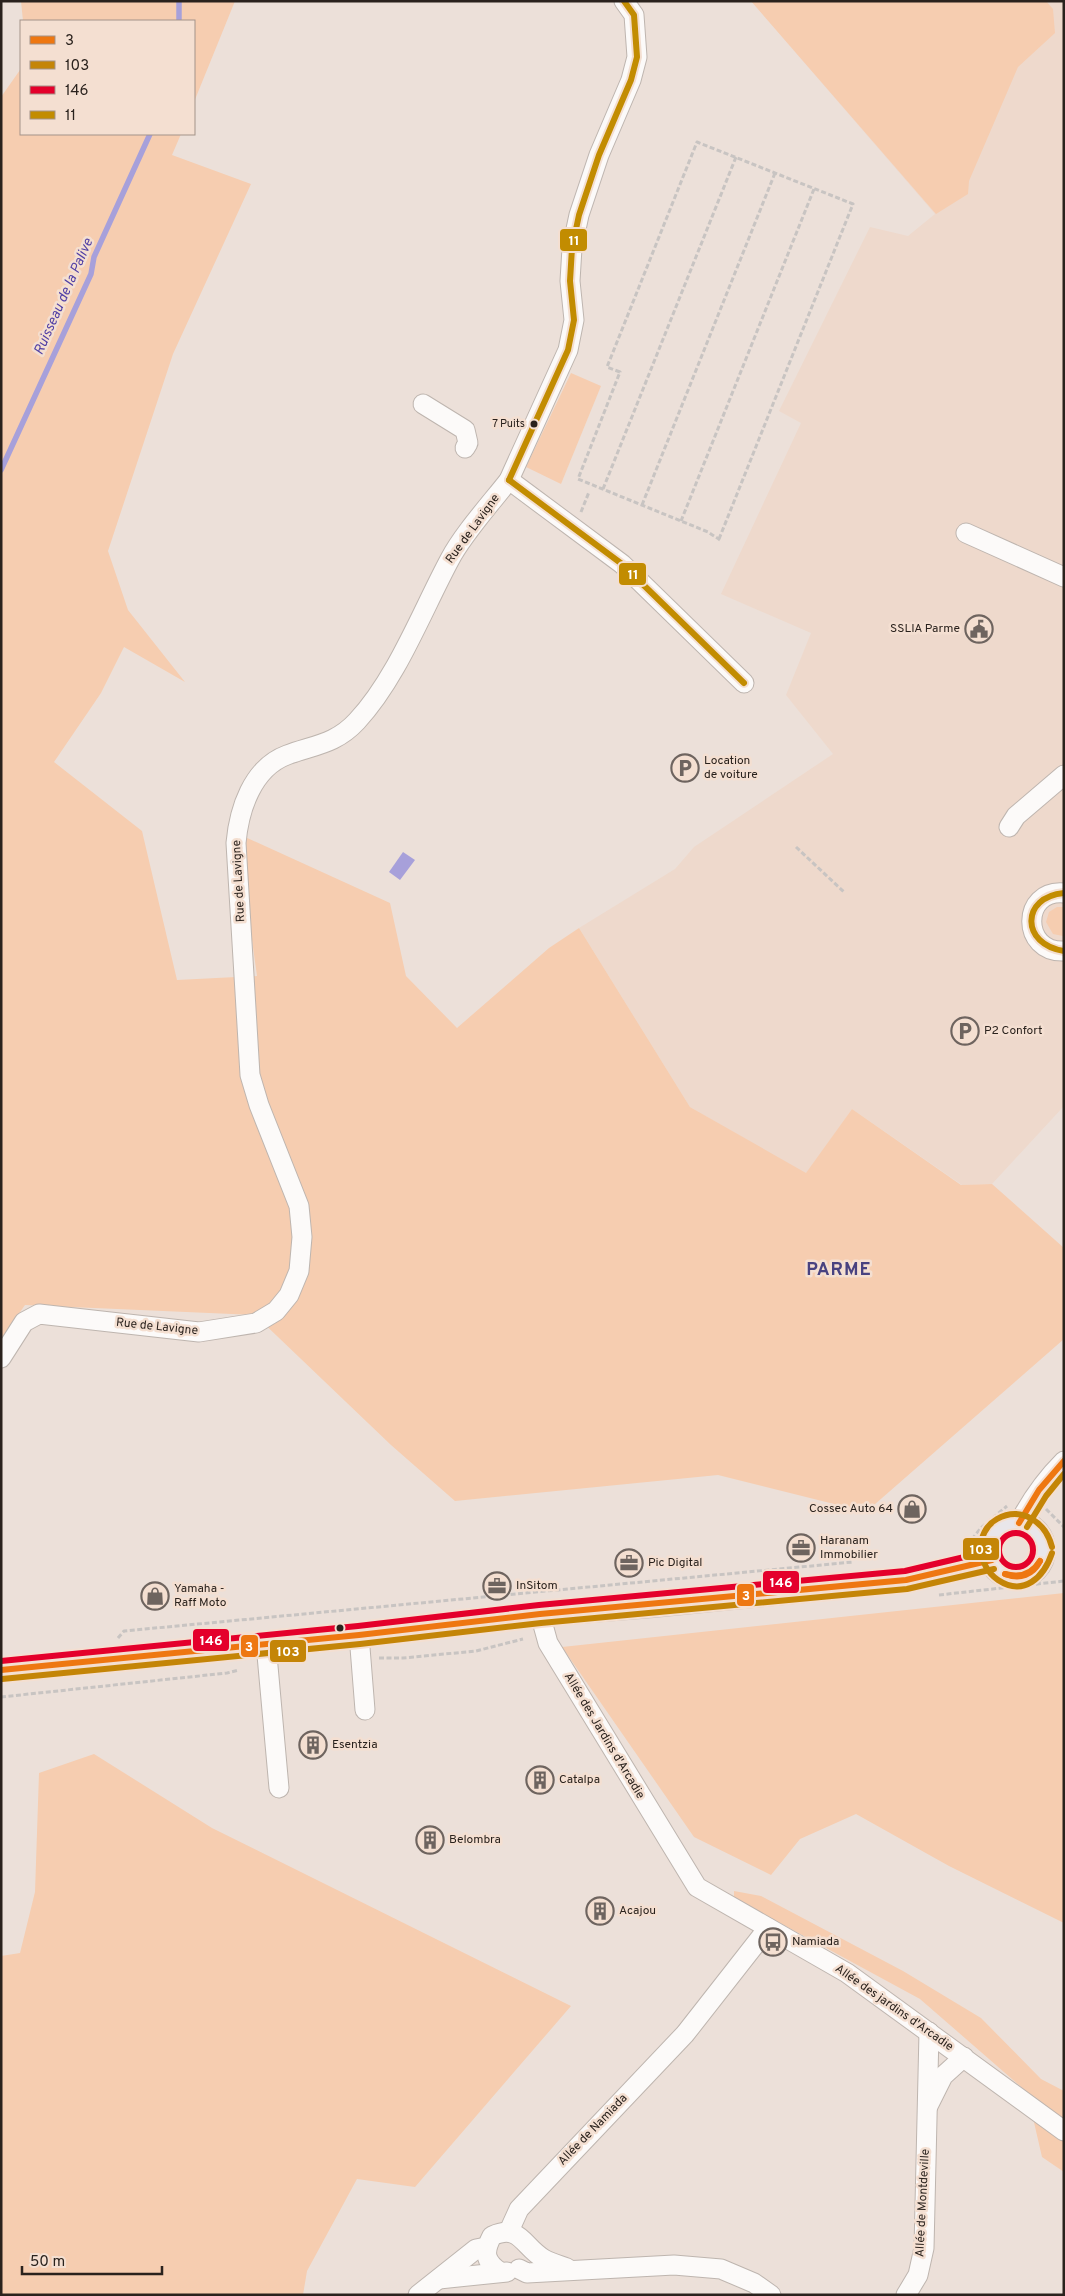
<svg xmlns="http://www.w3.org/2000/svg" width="1065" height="2296" viewBox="0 0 1065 2296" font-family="Overpass,sans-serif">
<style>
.built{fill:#eed9cc}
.green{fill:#f6cdb0}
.water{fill:#a7a0da}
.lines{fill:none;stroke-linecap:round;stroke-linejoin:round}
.stream{stroke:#a7a0da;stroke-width:5.5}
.minor-casing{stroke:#beb5af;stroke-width:21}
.major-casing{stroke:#c5bfbc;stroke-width:26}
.path{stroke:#c8c4c2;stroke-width:3;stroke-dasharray:5 2.5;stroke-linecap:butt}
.minor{stroke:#fcfaf9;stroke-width:19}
.major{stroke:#e9e6ea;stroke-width:24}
.bus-1-casing{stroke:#f4dfd1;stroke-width:10}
.bus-2-casing{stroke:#f4dfd1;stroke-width:10}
.bus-3-casing{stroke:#f4dfd1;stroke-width:10}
.bus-4-casing{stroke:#f4dfd1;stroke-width:10}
.bus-1{stroke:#e71;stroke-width:6}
.bus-2{stroke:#c48507;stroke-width:6}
.bus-3{stroke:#e4002b;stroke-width:6}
.bus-4{stroke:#c28c01;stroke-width:6}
.bus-dot{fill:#2a221d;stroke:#f4dfd1;stroke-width:2}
.labels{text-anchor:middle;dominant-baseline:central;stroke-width:5;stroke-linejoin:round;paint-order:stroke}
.bus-label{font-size:11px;fill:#2a221d;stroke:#f4dfd1;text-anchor:end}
.street-label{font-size:12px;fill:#2a221d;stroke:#f4dfd1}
.poi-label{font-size:12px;fill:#2a221d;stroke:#f4dfd1;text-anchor:start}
.water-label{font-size:14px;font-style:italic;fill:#503fa5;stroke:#f4dfd1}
.district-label{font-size:18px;font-weight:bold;letter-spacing:1px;fill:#484280;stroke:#f4dfd1}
.line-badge{stroke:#f4dfd1;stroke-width:2}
.badge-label{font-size:14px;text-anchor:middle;font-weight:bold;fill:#fff}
</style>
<rect width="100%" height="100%" fill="#ece0d9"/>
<!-- built -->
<polygon class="built" points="751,1 1064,1 1064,1106 992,1184 962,1185 852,1109 806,1174 690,1107 579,928 675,869 694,847 833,754 786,695 811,633 721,594 801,423 779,411 870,227 908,236 935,214"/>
<!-- green -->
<g class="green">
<polygon points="21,1 235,1 194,102 194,21 23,21"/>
<polygon points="751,1 1046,1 1053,9 1055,33 1018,67 969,181 968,194 936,214"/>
<polygon points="21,63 21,134 181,134 172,155 251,184 173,354 108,551 128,610 185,682 124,647 101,693 54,762 142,831 177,980 257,976 245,889 245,837 390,903 406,976 457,1028 549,948 579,928 690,1107 806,1173 852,1109 961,1185 992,1184 1064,1248 1064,1339 866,1512 718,1475 455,1501 391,1445 255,1315 25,1305 1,1339 1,97 20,70"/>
<polygon points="571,373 601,386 561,484 526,467"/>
<polygon points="1057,907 1064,907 1063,936 1053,934 1046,922 1049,912"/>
<polygon points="1064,1593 1064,1923 949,1866 856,1814 800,1839 771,1875 694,1837 562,1647"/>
<polygon points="94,1754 212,1828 571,2006 415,2187 357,2179 307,2271 303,2295 1,2295 1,1956 20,1953 35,1892 39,1773"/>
<polygon points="734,1891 761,1896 903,1971 981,2018 1041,2079 1064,2091 1064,2172 1042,2157 1027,2092 920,1999 734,1898"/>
</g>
<!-- water -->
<polygon class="water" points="403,852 415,860 400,880 389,872"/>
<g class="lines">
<!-- stream -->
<g class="stream">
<polyline points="179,21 179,1"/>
<polyline points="1,470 91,274 94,257 150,134"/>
</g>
<!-- minor casing -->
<g class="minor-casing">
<g id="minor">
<polyline points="423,404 465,430 468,443 465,448"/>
<polyline points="509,480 622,564 744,683"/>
<polyline points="966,533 1064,577"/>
<polyline points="1009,827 1016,816 1064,775"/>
<path d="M1064,893C1021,889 1021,953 1064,951"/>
<path d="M1,1358L24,1322L39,1314L199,1332L256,1323L276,1311L289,1295L299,1271L302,1237L299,1206L259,1105L250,1075L236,843C239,810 252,768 287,755C314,745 336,744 357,721C397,678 422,611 450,559C463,534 491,503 509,480L513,471L568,350L574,320L570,281L572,248L579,215L599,155L631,80L637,57L634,15L624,1"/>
<path d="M1019,1523C1031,1500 1045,1480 1064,1461"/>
<polyline points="540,1614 548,1643 697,1887 847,1973 1064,2131"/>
<polyline points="359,1635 365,1710"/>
<polyline points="266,1644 279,1788"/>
<polyline points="928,2106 943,2076 964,2057"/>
<polyline points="509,2231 519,2209 685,2034 768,1928"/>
<polyline points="519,2269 527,2273 674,2265 721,2269 754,2283 771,2295"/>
<path d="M500,2272C485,2261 483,2253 492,2236C520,2223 523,2247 544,2259C551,2263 559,2265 567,2268"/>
<polyline points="439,2279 507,2272"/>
<polyline points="418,2295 476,2249 486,2247"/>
<polyline points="906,2295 918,2275 924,2248 929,2032"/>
</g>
</g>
<!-- major casing -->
<g class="major-casing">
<g id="major">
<circle cx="1016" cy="1550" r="27"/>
<polyline points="1,1670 359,1635 540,1614 653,1605 906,1580 992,1560"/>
</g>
</g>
<!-- path -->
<g class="path">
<polyline points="603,489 736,157"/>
<polyline points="642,505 775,173"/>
<polyline points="581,512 589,492"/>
<polyline points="681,521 814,189"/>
<path d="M719,539L853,204L697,142L607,367L620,372L578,479L708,532C712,535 716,537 720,540"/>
<polyline points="796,847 844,892"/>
<polyline points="1046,1509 1064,1527"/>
<polyline points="967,1545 981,1528 1007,1506"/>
<polyline points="939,1595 1064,1581"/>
<polyline points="118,1638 124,1631 853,1562"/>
<polyline points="379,1658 403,1658 476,1651 523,1639"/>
<polyline points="1,1697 227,1673 239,1670"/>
</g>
<!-- minor -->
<use href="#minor" class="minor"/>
<!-- major -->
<use href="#major" class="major"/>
<!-- bus-1 casing -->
<g class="bus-1-casing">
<g id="bus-1">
<polyline points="1019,1523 1039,1490 1064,1461"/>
<path d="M1005,1574C1020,1578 1032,1574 1040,1561"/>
<path d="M1005,1574C1020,1580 1033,1575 1040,1561"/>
<polyline points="1,1670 359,1635 540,1614 906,1580 992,1560"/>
</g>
</g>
<!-- bus-2 casing -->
<g class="bus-2-casing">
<g id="bus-2">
<polyline points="1027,1527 1046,1496 1064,1474"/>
<path d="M1052,1547C1046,1523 1022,1505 997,1519C974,1532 977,1566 998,1580C1024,1597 1044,1577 1052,1553"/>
<polyline points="2,1679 360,1644 541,1623 907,1589 994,1569"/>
</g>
</g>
<!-- bus-3 casing -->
<g class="bus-3-casing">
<g id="bus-3">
<circle cx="1016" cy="1550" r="17"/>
<polyline points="1,1661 358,1626 539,1605 905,1571 990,1551"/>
</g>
</g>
<!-- bus-4 casing -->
<g class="bus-4-casing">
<g id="bus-4">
<polyline points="509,480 568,350 574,320 570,281 572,248 579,215 599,155 631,80 637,57 634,15 624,1"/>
<polyline points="509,480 622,564 744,683"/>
<path d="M1064,893C1020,897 1021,945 1064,951"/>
</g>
</g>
<!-- bus-1 -->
<use href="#bus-1" class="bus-1"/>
<!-- bus-2 -->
<use href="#bus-2" class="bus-2"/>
<!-- bus-3 -->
<use href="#bus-3" class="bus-3"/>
<!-- bus-4 -->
<use href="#bus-4" class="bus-4"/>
</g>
<!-- icons -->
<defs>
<g id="civic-ring" transform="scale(1.4375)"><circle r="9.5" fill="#f4dfd1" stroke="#6e645f" stroke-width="1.5"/><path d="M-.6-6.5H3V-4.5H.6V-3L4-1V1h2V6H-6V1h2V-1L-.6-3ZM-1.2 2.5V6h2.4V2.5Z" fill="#6e645f"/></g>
<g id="parking-ring" transform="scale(1.4375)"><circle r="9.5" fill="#f4dfd1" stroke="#6e645f" stroke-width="1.5"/><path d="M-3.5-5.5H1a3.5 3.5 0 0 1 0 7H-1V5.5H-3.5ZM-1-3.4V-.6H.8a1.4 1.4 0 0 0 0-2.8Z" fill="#6e645f"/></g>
<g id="shop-ring" transform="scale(1.4375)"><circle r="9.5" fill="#f4dfd1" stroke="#6e645f" stroke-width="1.5"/><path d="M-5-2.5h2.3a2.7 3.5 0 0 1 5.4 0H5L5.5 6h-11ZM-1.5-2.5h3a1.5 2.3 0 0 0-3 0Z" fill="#6e645f"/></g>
<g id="office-ring" transform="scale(1.4375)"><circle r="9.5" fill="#f4dfd1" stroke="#6e645f" stroke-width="1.5"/><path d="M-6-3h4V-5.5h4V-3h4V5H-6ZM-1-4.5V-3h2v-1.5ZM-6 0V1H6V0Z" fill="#6e645f"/></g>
<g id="building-ring" transform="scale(1.4375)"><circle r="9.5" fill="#f4dfd1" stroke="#6e645f" stroke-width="1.5"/><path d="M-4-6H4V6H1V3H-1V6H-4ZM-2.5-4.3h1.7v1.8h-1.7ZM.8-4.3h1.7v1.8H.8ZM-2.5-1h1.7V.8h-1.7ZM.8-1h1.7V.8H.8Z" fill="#6e645f"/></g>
<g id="bus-ring" transform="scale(1.4375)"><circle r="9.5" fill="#f4dfd1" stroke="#6e645f" stroke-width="1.5"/><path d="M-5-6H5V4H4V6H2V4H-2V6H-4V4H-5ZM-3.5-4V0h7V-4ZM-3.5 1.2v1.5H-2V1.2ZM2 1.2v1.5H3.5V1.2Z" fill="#6e645f"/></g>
</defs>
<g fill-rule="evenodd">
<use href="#civic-ring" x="979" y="629"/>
<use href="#parking-ring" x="685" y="768"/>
<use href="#parking-ring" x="965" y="1031"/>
<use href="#shop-ring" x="912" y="1509"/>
<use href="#office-ring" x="801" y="1548"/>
<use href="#office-ring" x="629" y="1563"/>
<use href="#office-ring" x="497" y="1586"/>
<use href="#shop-ring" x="155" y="1596"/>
<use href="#building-ring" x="313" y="1745"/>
<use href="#building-ring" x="540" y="1780"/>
<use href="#building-ring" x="430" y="1840"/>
<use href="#building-ring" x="600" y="1911"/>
<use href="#bus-ring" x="773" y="1942"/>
</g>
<!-- markers -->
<g class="bus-dot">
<circle cx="534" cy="424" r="4.5"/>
<circle cx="340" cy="1628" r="4.5"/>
</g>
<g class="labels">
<!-- bus labels -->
<g class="bus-label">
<text x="525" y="424">7 Puits</text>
</g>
<!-- street labels -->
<g class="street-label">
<text transform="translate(473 529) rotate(-54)">Rue de Lavigne</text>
<text transform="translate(239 881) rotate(-93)">Rue de Lavigne</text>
<text transform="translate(157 1327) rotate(6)">Rue de Lavigne</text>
<text transform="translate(604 1736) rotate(59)">Allée des Jardins d'Arcadie</text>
<text transform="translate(894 2008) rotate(35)">Allée des jardins d'Arcadie</text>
<text transform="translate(593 2130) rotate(-46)">Allée de Namiada</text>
<text transform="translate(923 2203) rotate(-87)">Allée de Montdeville</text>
</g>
<!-- poi labels -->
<g class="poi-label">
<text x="960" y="629" text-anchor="end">SSLIA Parme</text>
<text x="704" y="761">Location<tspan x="704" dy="14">de voiture</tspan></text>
<text x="984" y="1031">P2 Confort</text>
<text x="893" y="1509" text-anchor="end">Cossec Auto 64</text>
<text x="820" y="1541">Haranam<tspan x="820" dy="14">Immobilier</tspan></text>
<text x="648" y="1563">Pic Digital</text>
<text x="516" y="1586">InSitom</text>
<text x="174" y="1589">Yamaha -<tspan x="174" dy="14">Raff Moto</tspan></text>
<text x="332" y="1745">Esentzia</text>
<text x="559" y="1780">Catalpa</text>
<text x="449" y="1840">Belombra</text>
<text x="619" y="1911">Acajou</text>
<text x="792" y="1942">Namiada</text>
</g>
<!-- water labels -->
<g class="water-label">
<text transform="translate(64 297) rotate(-66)">Ruisseau de la Palive</text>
</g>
<!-- district labels -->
<g class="district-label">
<text x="839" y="1270">PARME</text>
</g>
</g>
<g class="line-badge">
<rect x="559" y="228" width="29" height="24" rx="5" fill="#c28c01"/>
<rect x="618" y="562" width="29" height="24" rx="5" fill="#c28c01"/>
<rect x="962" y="1537" width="38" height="24" rx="5" fill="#c48507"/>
<rect x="762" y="1570" width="38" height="24" rx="5" fill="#e4002b"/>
<rect x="736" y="1583" width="19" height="24" rx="5" fill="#e71"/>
<rect x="192" y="1628" width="38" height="24" rx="5" fill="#e4002b"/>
<rect x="240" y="1634" width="19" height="24" rx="5" fill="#e71"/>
<rect x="269" y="1639" width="38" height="24" rx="5" fill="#c48507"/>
</g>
<g class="badge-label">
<text x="574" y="245">11</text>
<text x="633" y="579">11</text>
<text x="981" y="1554">103</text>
<text x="781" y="1587">146</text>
<text x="746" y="1600">3</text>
<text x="211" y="1645">146</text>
<text x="249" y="1651">3</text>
<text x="288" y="1656">103</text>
</g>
<!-- border -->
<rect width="1065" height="2296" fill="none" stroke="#2a221d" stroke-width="5"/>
<!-- legend -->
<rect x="20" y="20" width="175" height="115" fill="#f4dfd1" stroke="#a39389"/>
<rect x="30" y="36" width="25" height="8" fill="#ee7711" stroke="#a39389"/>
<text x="65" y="45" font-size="15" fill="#2a221d">3</text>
<rect x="30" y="61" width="25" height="8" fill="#c48507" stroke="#a39389"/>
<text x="65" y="70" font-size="15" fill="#2a221d">103</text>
<rect x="30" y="86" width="25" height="8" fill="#e4002b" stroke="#a39389"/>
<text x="65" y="95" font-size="15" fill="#2a221d">146</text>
<rect x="30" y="111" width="25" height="8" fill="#c28c01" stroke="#a39389"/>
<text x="65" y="120" font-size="15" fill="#2a221d">11</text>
<!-- scale -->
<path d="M22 2266v8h140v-8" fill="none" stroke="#2a221d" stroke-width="2.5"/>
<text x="30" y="2266" font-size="15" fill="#2a221d" stroke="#f4dfd1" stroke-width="4" paint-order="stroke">50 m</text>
</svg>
